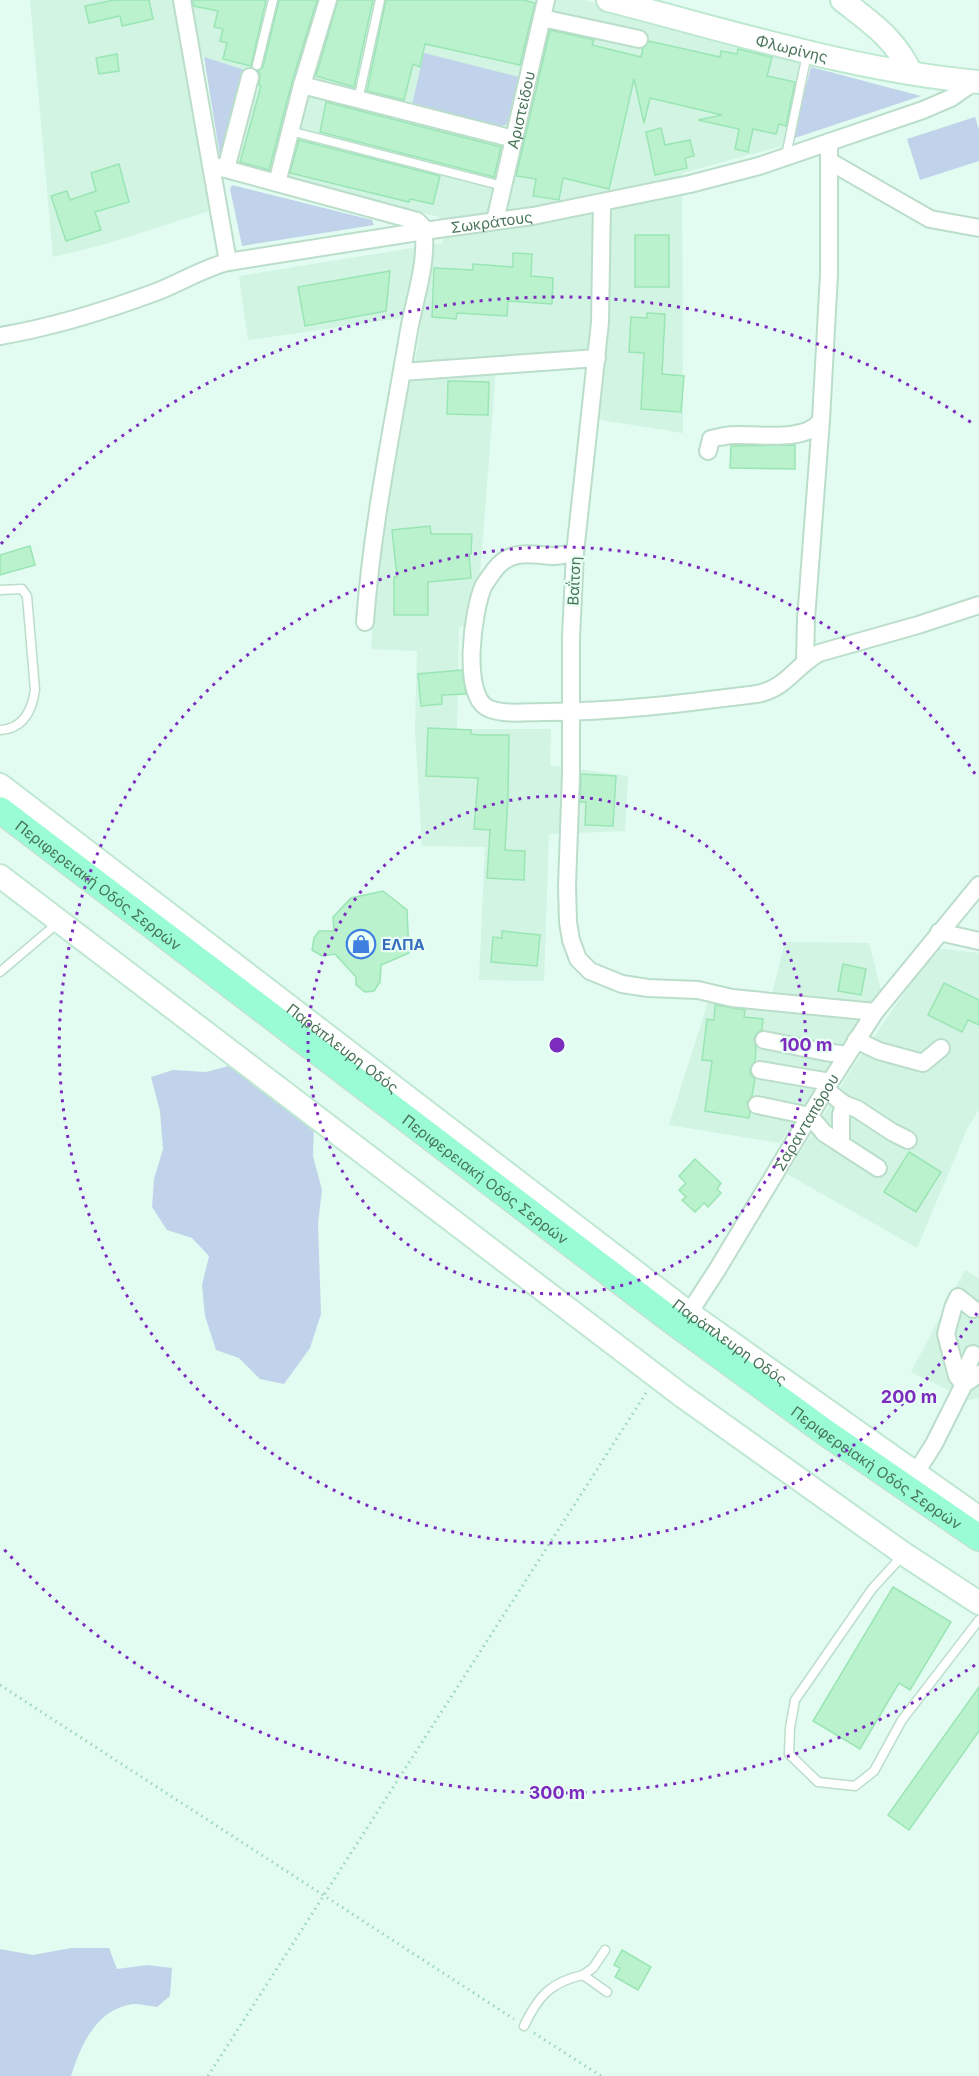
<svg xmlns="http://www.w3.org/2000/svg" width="979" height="2076" viewBox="0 0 979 2076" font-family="Inter,sans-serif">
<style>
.residential{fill:#d1f4e3}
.green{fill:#c1d3ea}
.building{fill:#baf2ce;stroke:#9ae5b4;stroke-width:1.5}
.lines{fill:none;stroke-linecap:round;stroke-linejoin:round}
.lane-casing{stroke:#bbdeca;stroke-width:11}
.street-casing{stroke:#bbdeca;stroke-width:20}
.secondary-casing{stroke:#bee8d0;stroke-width:26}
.primary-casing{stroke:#ccd8d0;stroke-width:28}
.path{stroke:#9dd6b2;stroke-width:3;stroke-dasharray:1.5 4.5;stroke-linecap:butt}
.lane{stroke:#fff;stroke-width:8}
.street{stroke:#fff;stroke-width:16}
.secondary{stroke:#fff;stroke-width:22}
.primary{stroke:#9afcd4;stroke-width:26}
.ring{fill:none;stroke:#7b2cbf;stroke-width:3;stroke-dasharray:3 6}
.labels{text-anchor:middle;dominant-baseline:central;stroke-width:4.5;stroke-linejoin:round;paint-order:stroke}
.street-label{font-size:15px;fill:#487457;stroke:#e9fff5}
.shop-label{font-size:15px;font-weight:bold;fill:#366cbe;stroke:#e9fff5;text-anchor:start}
.centre{fill:#7b2cbf;stroke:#e9fff5;stroke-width:3}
.ring-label{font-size:18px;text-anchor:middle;font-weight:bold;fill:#7b2cbf;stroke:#e9fff5;stroke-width:4.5;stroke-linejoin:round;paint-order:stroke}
</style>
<rect width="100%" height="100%" fill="#e2fcf1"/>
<!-- residential -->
<g class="residential">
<polygon points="30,0 583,0 804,54 786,145 682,173 683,433 595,419 603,349 497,356 476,625 459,627 457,729 551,729 550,765 628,776 625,831 549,834 544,981 479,980 485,847 422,846 415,729 417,651 371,649 376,571 390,480 417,351 422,315 248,340 239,276 443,243 439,217 221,162 247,71 182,51 209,211 106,244 53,257"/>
<polygon points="785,942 869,943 881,990 780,1143 669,1125 708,1002 769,1006"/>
<polygon points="935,948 979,953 979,1109 967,1129 917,1248 787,1174 851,1070"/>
<polygon points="965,1270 979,1278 979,1398 969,1400 911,1372"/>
</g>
<!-- green -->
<g class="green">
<polygon points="424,53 519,77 507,124 499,127 412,105"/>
<polygon points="204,57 248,71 221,162"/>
<polygon points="811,67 921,96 792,139"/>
<polygon points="975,117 979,130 979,161 920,180 907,139"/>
<polygon points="232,185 372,220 374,225 242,246 230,189"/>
<polygon points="236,1064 314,1125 313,1156 322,1190 318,1223 321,1314 310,1348 284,1384 260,1379 239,1358 216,1350 205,1316 202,1285 209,1256 192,1238 167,1230 152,1207 154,1179 163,1149 160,1111 151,1077 173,1070 206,1072"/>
<path d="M71,1948H109L117,1969L147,1965L172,1968L170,1996L157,2007C150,2006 141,2004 133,2004C96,2009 81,2045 71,2076H0V1949L33,1955Z"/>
</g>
<!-- building -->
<g class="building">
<polygon points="114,0 149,0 153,19 122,26 120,16 89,23 85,6"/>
<polygon points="193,0 266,0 251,66 223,59 227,43 220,41 223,29 214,27 218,11 194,6"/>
<polygon points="279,0 317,0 292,82 269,170 240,162 261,86 259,85 260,75 258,71 263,67"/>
<polygon points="338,0 373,0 354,87 316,76"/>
<polygon points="386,0 523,0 535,3 520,65 425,44 420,67 413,64 404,100 367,91"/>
<polygon points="550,30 594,40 592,45 641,57 643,48 649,41 720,57 721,51 737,54 738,49 772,57 767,76 795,82 786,126 779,124 776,134 753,129 748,152 735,149 739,129 698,120 722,115 650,98 644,123 634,79 609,189 563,178 559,200 533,196 536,179 516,176"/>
<polygon points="117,54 119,71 99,74 96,58"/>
<polygon points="326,102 501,147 494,177 320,132"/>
<polygon points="661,128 665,145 690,140 694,156 685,158 687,168 655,175 646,132"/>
<polygon points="299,140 440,176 433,204 410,199 409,202 290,173"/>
<polygon points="119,164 129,202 95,212 101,230 66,241 51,196 67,191 70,200 96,191 91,173"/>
<rect x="635" y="235" width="34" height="52"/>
<polygon points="513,253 532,254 531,276 553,278 552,304 508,301 507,316 457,313 456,319 432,317 434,268 473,270 473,264 513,267"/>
<polygon points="390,271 386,311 305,326 298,287"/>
<polygon points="647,313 665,314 662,374 684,376 681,412 641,409 644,353 629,352 631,317 647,318"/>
<polygon points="448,381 489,382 488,415 447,414"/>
<polygon points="795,445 795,469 730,468 731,446"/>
<polygon points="430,526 431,534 472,534 471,554 469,554 471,578 428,582 428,615 394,615 394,577 397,577 392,530"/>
<polygon points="30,546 35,565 0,575 0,555"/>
<polygon points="462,670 466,694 442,695 442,704 421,706 418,674"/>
<polygon points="428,728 471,730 471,734 480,735 509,735 508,796 505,850 525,851 524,880 487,878 490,830 474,829 478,778 426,776"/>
<polygon points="581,774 616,776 613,826 585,825 586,802 580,802"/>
<polygon points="383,891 407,910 409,953 381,965 380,982 374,991 365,992 356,985 356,977 335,954 322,956 312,950 314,938 319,931 334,931 333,917 351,898"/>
<polygon points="502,931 540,935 537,966 491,962 493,937 502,938"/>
<polygon points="843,964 866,969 861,995 838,991"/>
<polygon points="944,983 979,1000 979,1025 968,1020 962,1032 928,1015"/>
<polygon points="715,1005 745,1010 744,1017 763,1019 762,1030 757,1033 754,1039 756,1047 755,1061 750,1069 750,1074 755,1079 752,1096 747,1103 750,1113 749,1118 705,1111 712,1061 702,1060 707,1019 714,1020"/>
<polygon points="909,1152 941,1172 916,1212 884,1192"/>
<polygon points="695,1159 721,1183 717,1189 721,1193 708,1207 704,1203 695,1212 682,1200 686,1197 679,1190 686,1183 679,1176"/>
<polygon points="893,1587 951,1622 910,1690 899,1683 860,1749 813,1721"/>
<polygon points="979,1687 979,1731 909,1830 888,1815"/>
<polygon points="622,1950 651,1967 638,1990 615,1977 620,1968 614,1965"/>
</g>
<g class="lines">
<!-- lane casing -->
<g class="lane-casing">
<g id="lane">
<polyline points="257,65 273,0"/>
<polyline points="358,100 380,0"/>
<polyline points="290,131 503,186"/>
<polyline points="786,156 807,54"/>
<path d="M0,590L22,589L27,596L35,690C32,711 23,729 0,730"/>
<polyline points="0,972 59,922"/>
<polyline points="904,1554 872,1589 795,1700 790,1728 789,1754 818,1782 855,1786 874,1771 902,1720 979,1620"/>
<polyline points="583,1975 593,1968 605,1950"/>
<path d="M524,2026C538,1996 551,1982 583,1975L607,1992"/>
</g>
</g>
<!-- street casing -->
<g class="street-casing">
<g id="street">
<polyline points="182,0 228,262"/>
<polyline points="542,18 639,39"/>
<polyline points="302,85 514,139"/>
<polyline points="829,161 930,219 979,228"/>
<path d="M211,165L417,221L423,227C429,261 413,303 408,336C392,431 372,525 365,622"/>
<polyline points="226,169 250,77"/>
<polyline points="277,183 302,85 328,0"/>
<polyline points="602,203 600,322 575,553 571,637 571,774 567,886 568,922 571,940 578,959 590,971 622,984 648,988 698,990 732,998 875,1012"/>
<path id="s1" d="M495,221L546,0"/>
<path id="s2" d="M0,336C53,327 105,311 156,292C180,283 203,268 228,262L424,231L533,216L690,184L759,166L923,110L951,98L975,81"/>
<polyline points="402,372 597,358"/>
<path d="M708,451L711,439C719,437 727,435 735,435C757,434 807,443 821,420L829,274V142"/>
<path d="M575,553C568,554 560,556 553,556C535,555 516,550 501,563C495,568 488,579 484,585C473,607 460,699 490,709C506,715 527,712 544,712C616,712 686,703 757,694C787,688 794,667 819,653L918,625L979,605"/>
<polyline points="805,661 806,619 821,420"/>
<polyline points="939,932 979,941"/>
<polyline points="764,1040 825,1052 847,1055"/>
<polyline points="856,1040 879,1051 923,1063 941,1048"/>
<polyline points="760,1070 830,1082"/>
<polyline points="825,1089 844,1104 857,1109 892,1132 908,1140"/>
<polyline points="757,1105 810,1116 824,1133 878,1168"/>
<polyline points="841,1143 841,1115 844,1104"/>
<path id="s3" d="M689,1313L717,1270L830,1082L875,1012L979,885"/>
<polyline points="961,1380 973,1354"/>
<polyline points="964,1384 957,1376 946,1334 953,1308 958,1297 973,1309"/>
<polyline points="915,1474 934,1444 964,1384 979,1374"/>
</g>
</g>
<!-- secondary casing -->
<g class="secondary-casing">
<g id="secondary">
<path id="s4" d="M608,0C730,31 854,71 979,82"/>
<path d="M842,0C871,23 895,38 911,73"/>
<path id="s5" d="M0,785L689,1313L979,1518"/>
<polyline points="0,876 681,1395 904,1554 979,1603"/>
</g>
</g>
<!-- primary casing -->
<g class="primary-casing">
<g id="primary">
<path id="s6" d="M0,810L671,1320L826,1433L979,1538"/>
</g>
</g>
<!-- path -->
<g class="path">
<polyline points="0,1685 514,2019"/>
<polyline points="534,2033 601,2076"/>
<polyline points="208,2076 646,1393"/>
</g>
<!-- lane -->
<use href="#lane" class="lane"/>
<!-- street -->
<use href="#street" class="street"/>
<!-- secondary -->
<use href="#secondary" class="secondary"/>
<!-- primary -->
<use href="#primary" class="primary"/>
</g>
<!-- distance rings -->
<g class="ring">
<circle cx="557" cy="1045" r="249"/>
<path d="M977 1313A498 498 0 1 1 977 777"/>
<path d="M975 1665A748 748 0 0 1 1 1546M1 544A748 748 0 0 1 975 425"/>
</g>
<!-- icons -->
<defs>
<g id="shop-ring" transform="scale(1.5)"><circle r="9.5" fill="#e9fff5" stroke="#3f7fe0" stroke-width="1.5"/><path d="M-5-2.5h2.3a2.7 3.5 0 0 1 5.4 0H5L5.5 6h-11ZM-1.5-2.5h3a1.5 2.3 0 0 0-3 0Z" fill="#3f7fe0"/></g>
</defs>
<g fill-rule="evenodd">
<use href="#shop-ring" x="361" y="944"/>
</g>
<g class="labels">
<!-- street labels -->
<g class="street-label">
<text stroke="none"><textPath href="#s4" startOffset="190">Φλωρίνης</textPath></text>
<text stroke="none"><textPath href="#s1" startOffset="114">Αριστείδου</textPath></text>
<text stroke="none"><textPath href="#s2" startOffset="507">Σωκράτους</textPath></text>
<text transform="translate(574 581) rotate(-87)">Βαΐτση</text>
<text stroke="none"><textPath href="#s6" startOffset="124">Περιφερειακή Οδός Σερρών</textPath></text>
<text stroke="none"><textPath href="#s5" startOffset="432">Παράπλευρη Οδός</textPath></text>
<text stroke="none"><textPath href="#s3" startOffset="224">Σαρανταπόρου</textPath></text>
<text stroke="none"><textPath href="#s6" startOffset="610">Περιφερειακή Οδός Σερρών</textPath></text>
<text stroke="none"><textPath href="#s5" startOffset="918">Παράπλευρη Οδός</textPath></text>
<text stroke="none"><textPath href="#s6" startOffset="1096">Περιφερειακή Οδός Σερρών</textPath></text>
</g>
<!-- shop labels -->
<g class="shop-label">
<text x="382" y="944">ΕΛΠΑ</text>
</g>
</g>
<circle cx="557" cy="1045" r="9" class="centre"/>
<g class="ring-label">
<text x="806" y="1051">100 m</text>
<text x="909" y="1403">200 m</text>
<text x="557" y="1799">300 m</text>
</g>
</svg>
